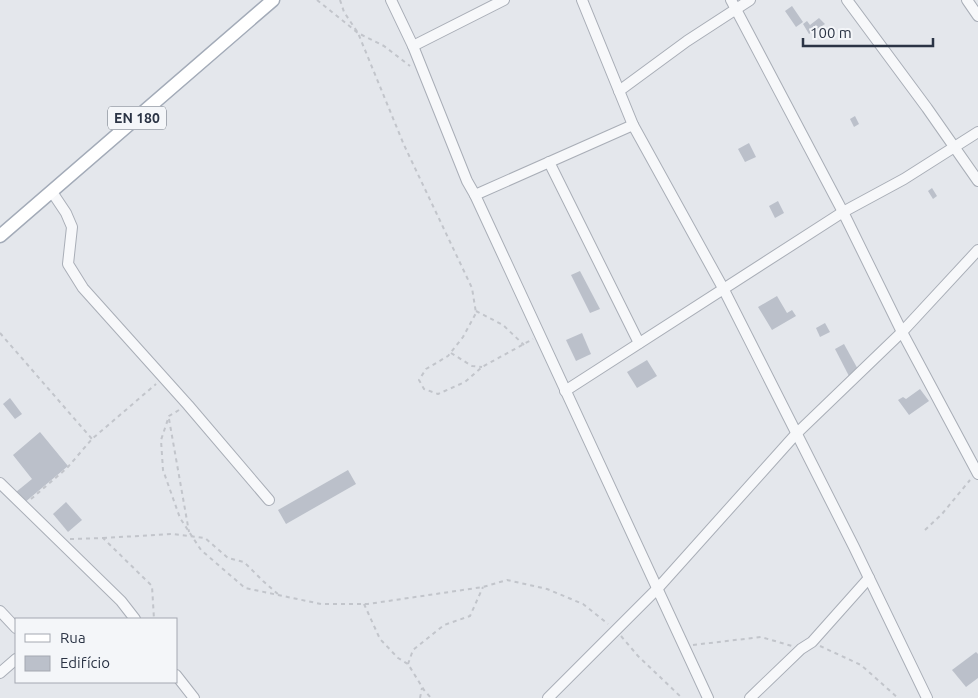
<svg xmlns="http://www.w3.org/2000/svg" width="978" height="698" viewBox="0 0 978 698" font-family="Ubuntu,sans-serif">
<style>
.building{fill:#bbc0ca}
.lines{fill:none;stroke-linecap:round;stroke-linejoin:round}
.minor-casing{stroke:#a9aeb7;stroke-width:12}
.major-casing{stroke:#a3abb8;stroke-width:15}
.path{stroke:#c2c5cb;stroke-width:2;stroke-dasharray:4 4;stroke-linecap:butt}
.minor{stroke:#f7f8fa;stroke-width:10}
.major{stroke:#fff;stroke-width:12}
.labels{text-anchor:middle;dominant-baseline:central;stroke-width:4;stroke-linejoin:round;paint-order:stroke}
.shield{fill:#f4f6f9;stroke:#676e7b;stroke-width:1}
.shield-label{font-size:14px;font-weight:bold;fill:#2b3445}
</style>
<rect width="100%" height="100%" fill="#e4e7ec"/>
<!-- building -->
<g class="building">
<polygon points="792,6 803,22 796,27 785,11"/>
<polygon points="819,18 825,24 809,34 803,24 807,21 810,25"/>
<polygon points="855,116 859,124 854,127 850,119"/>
<polygon points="749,143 756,157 745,162 738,149"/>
<polygon points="932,188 937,196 933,199 928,191"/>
<polygon points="778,201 784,213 775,218 769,206"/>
<polygon points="580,271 600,309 590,313 571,275"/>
<polygon points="777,296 787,313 792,310 796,316 772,330 758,307"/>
<polygon points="825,323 830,332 820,337 816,328"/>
<polygon points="582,333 591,354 576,361 566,340"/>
<polygon points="844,344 860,373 850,378 835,349"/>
<polygon points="647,360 657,376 637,388 627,372"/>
<polygon points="920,389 929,401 909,415 898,400 903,397 906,399"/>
<polygon points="10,398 22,414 15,419 3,404"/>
<polygon points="40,432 68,466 24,503 16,492 32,479 13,455"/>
<polygon points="348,470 356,484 286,524 278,510"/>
<polygon points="66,502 82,520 68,532 53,514"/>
<polygon points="976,652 978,654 978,678 966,687 952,670"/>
</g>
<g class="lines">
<!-- minor casing -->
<g class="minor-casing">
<g id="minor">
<polyline points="391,0 413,46 467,181 475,195 708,698"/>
<polyline points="582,0 633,125 723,288 854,547 927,698"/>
<polyline points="731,0 843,212 902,332 978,474"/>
<polyline points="847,0 927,108 978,181"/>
<polyline points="967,0 978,16"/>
<polyline points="413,46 504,0"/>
<polyline points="619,91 687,41 750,0"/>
<polyline points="549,162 639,343"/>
<polyline points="52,192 66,213 72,227 68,264 83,288 188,405 269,500"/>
<polyline points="475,195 633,125"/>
<polyline points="565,391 843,212 904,179 978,132"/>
<polyline points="0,483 121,601 135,619"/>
<polyline points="0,611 16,628"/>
<polyline points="0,673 16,659"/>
<polyline points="176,675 194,698"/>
<polyline points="548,698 658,588 796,434 902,332 978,250"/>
<polyline points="750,698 801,649 812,642 869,578"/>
</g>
</g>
<!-- major casing -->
<g class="major-casing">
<polyline id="major" points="0,236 273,0"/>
</g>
<!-- path -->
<g class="path">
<polyline points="317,0 358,33 384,46 410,66"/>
<polyline points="340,0 344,12 358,33 404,145 472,288 476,313 463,337 448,356 426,369 419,380 424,389 438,394 465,382 482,367 533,339"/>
<polyline points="476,311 503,325 524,345"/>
<polyline points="0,333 92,439"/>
<polyline points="451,353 472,366 482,367"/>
<polyline points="179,410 169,416 161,440 163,470 180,518 201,550 245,588 321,604 368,604 483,587 507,580 547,589 583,604 608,624"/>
<polyline points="169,419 189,532"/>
<polyline points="31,499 67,468 92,439 156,384"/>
<polyline points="925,530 942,514 970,480"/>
<polyline points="103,538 172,534 205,538 228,558 244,562 263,581 279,595"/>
<polyline points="70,539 103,538 152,586 154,619"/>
<polyline points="364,604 380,639 398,658 408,664 424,690 431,698"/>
<polyline points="621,636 638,656 682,698"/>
<polyline points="693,645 761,637 792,646"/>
<polyline points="820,646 861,665 898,698"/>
<polyline points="408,664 413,650 444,625 470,616 483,587"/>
<polyline points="420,698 422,688"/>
</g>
<!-- minor -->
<use href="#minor" class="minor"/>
<!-- major -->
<use href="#major" class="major"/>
</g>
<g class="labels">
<!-- shield labels -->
<rect class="shield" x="108" y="106.5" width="58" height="23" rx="4"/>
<g class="shield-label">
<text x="137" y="118">EN 180</text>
</g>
</g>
<!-- legend -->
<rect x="15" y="618" width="162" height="65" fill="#f4f6f9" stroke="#a4a8b1"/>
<rect x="25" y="634" width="25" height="8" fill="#ffffff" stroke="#a4a8b1"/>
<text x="60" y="643" font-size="15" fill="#2b3445">Rua</text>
<rect x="25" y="656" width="25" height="15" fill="#bbc0ca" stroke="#a4a8b1"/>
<text x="60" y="668" font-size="15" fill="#2b3445">Edifício</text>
<!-- scale -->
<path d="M803 38v8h130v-8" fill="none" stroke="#2b3445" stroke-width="2.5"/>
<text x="810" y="38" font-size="15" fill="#2b3445" stroke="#f4f6f9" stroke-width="4" paint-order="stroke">100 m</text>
</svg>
